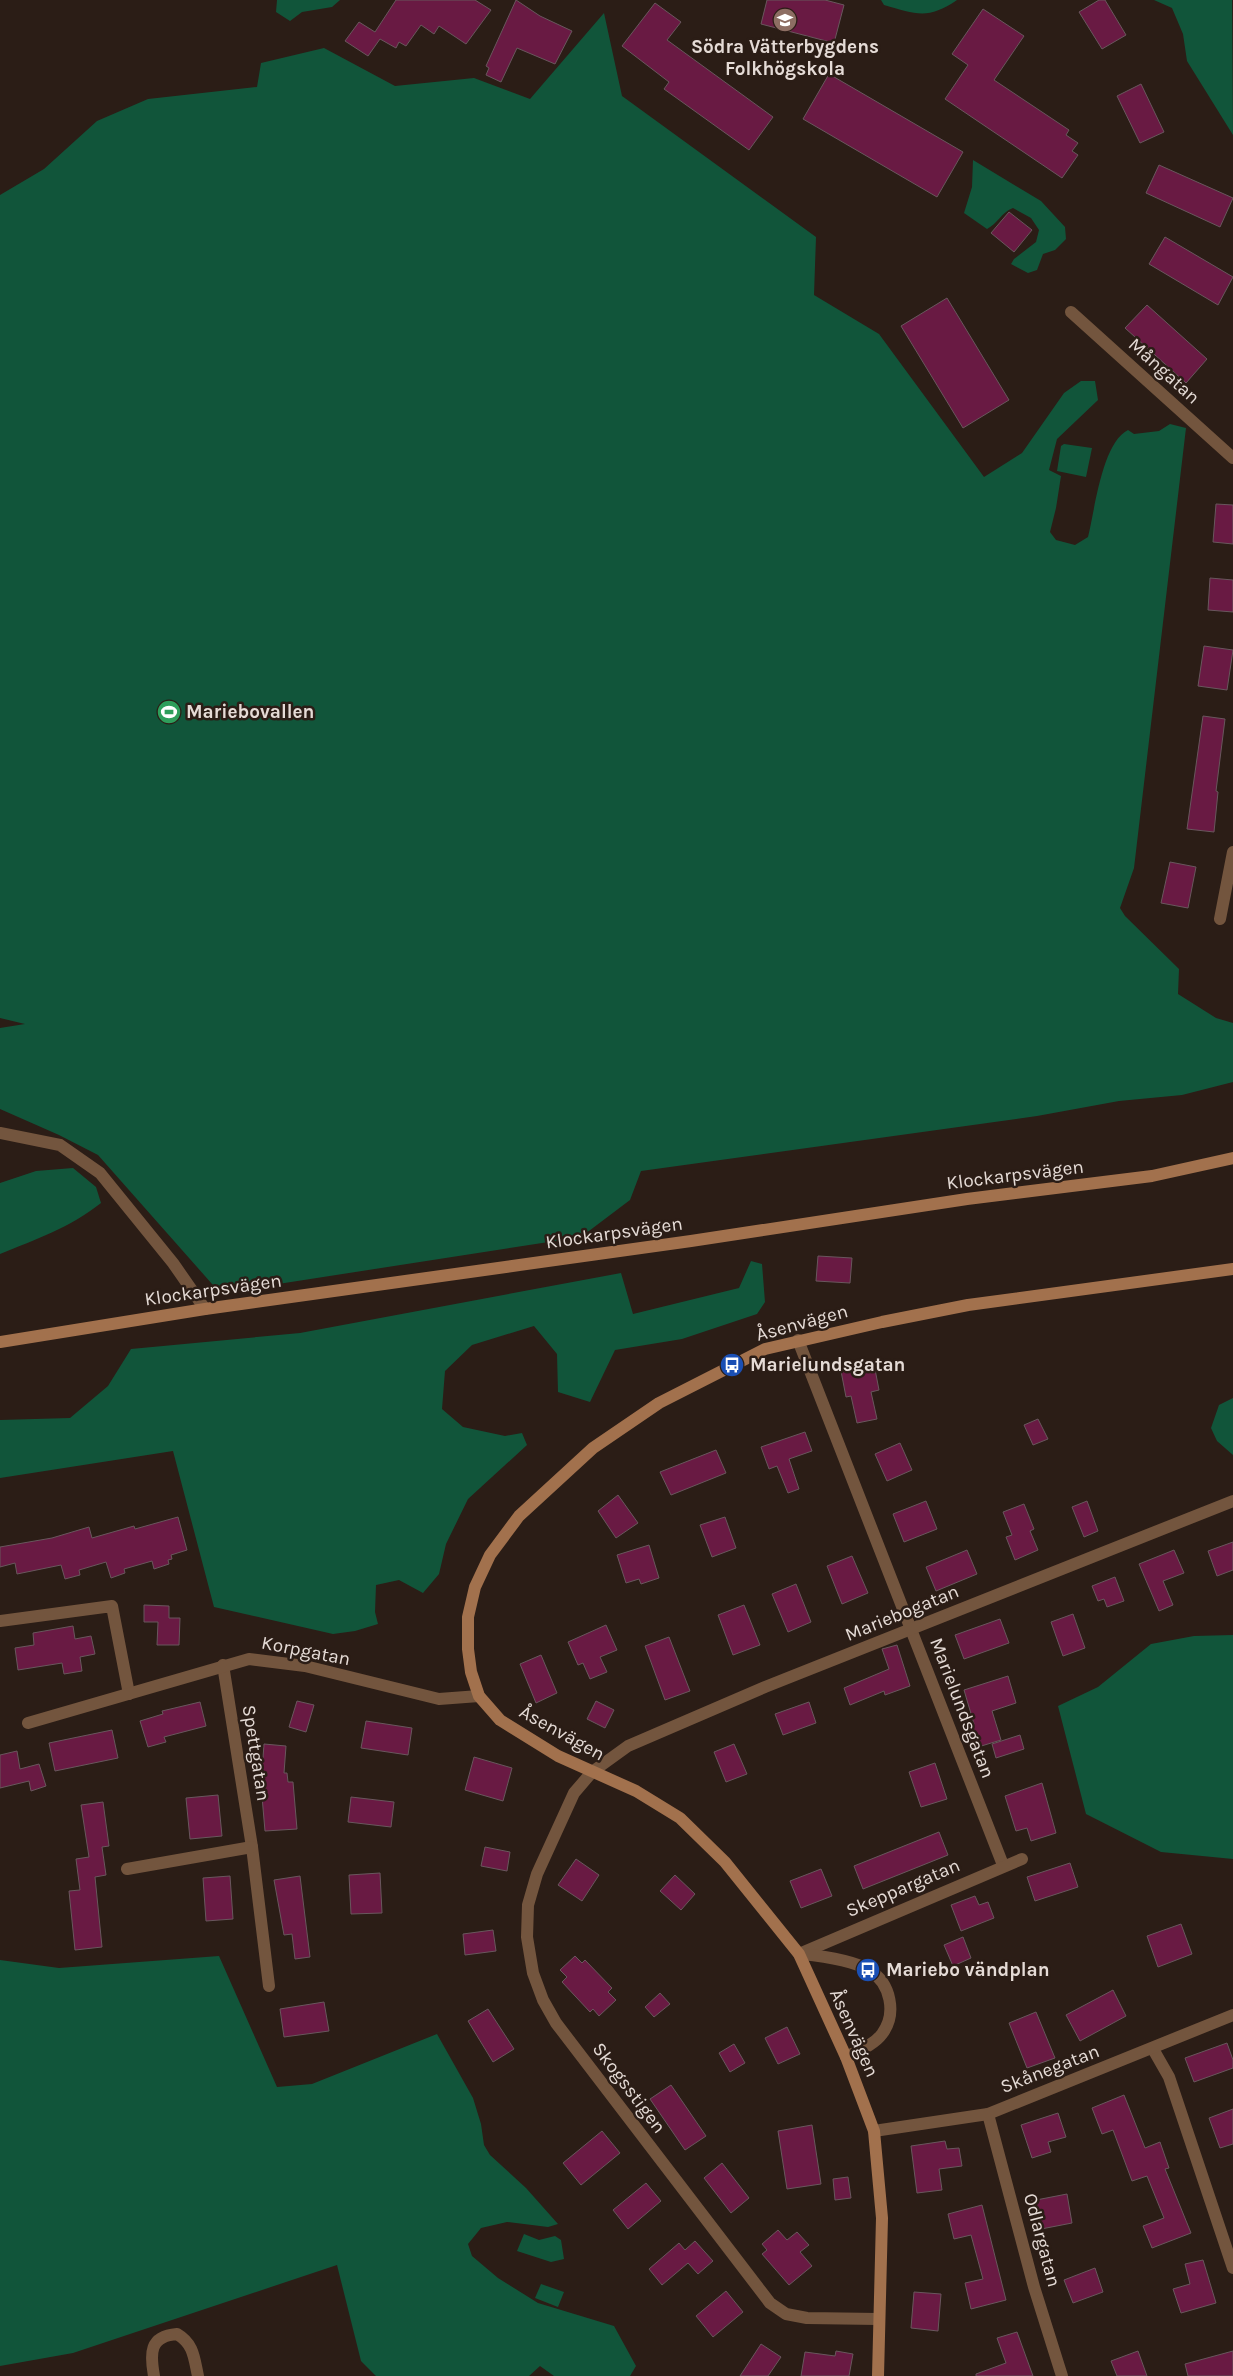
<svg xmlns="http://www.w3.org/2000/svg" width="1233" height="2376" viewBox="0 0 1233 2376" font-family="Karla,sans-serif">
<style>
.green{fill:#11553a}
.building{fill:#691a43;stroke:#69575d}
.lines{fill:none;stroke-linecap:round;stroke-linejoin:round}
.street{stroke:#73553e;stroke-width:12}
.secondary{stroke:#a2714d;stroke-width:12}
.labels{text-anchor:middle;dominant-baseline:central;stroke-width:5;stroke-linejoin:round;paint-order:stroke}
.poi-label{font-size:19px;font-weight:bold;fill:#e5dbd6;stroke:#2b1d16;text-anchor:start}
.street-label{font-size:19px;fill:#e5dbd6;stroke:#2b1d16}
</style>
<rect width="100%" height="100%" fill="#2b1d16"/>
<!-- green -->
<g class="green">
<polygon points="277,0 340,0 332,7 302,12 290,21 276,12"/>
<path d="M881,0H957C928,20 916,14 884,5Z"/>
<polygon points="1154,0 1232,0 1233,135 1187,61 1183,34 1172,8"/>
<path d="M604,13L622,96L816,237L814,295L879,334L984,477L1022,453L1064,393L1081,381H1095L1098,400L1057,439L1049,470L1061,476L1056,508L1050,532L1056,540L1075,545L1088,537C1095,509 1102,443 1128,430L1134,434L1159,431L1170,424L1186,428L1134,868L1120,908L1125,916L1179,969L1178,994L1216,1018L1233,1023V1082L1182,1095L1119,1101L1037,1116L641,1171L630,1200L581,1237L220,1293L98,1155L59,1135L0,1109V1028L25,1024L0,1018V195L44,169L97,121L148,99L257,87L261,63L324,48L395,86L474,78L530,99Z"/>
<path d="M973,160L1041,201L1065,227L1066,239L1055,250L1043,254L1037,270L1028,273L1011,264L1014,259L1036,242L1039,230L1031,218L1013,208C1002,212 997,224 987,229L964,213L972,187Z"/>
<polygon points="1064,444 1092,448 1086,477 1057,471 1061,446"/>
<path d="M73,1168L96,1187L101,1203C69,1228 37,1239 0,1254V1183L36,1171Z"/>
<polygon points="751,1261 762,1264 765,1302 757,1314 682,1339 615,1350 590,1402 558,1392 557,1354 534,1326 472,1345 445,1371 442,1409 463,1427 505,1436 522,1433 527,1445 468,1499 446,1544 439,1574 423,1593 399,1580 376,1585 375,1612 378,1624 355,1631 333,1634 214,1607 173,1451 0,1478 0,1420 70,1418 108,1386 131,1349 300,1333 621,1273 633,1314 739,1288"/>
<polygon points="1233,1398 1233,1455 1217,1441 1211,1428 1219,1405"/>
<polygon points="1233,1635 1233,1859 1161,1852 1086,1814 1058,1706 1098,1687 1151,1644 1194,1636"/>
<polygon points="219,1956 277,2087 312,2084 437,2034 473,2098 481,2124 484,2145 490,2155 526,2188 558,2224 548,2227 507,2222 481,2228 468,2244 472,2256 498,2278 538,2303 614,2326 636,2366 630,2376 554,2376 540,2366 529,2376 376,2376 361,2361 337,2265 73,2353 0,2366 0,1960 59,1968"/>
<polygon points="524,2234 539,2240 555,2236 561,2240 564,2259 551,2262 517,2251"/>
<polygon points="541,2284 564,2292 558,2307 535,2298"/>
</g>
<!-- building -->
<g class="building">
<polygon points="396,0 475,0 491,10 466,44 439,26 434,34 421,25 406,46 399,42 396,48 380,39 368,56 345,41 359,22 375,32"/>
<polygon points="516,0 540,16 572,31 555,64 517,48 501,82 486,75 489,68 486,66"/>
<polygon points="767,0 825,0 844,5 834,43 761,24"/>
<polygon points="1099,0 1105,0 1126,35 1102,49 1079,12"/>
<polygon points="655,3 681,22 667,40 773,117 749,150 664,89 669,82 622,46"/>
<polygon points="983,9 1024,36 994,80 1069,130 1066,135 1078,143 1072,151 1078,155 1062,178 945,99 968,65 952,54"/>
<polygon points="829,74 963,152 937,197 803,119"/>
<polygon points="1141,84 1164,132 1140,143 1117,96"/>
<polygon points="1159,165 1233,198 1220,227 1146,193"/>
<polygon points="1009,212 1032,230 1014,252 991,233"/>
<polygon points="1165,237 1233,277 1218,305 1149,264"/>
<polygon points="947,298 1009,400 963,428 901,326"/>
<polygon points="1147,305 1207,359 1186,383 1125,328"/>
<polygon points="1216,504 1233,505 1233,544 1213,542"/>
<polygon points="1210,578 1233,580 1233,612 1208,610"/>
<polygon points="1204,646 1233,650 1227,690 1198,686"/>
<polygon points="1203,716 1225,719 1216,791 1218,792 1214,832 1187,829"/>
<polygon points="1170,862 1196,867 1188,908 1161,903"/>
<polygon points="818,1256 852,1258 850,1283 816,1281"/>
<polygon points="874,1364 879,1390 871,1392 877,1419 857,1423 851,1396 846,1397 841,1371"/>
<polygon points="1038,1419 1048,1439 1033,1445 1024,1425"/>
<polygon points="805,1432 812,1451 789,1459 799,1489 788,1493 777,1466 769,1469 761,1447"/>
<polygon points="900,1443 912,1470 887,1481 875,1454"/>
<polygon points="716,1450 726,1473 671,1495 660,1472"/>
<polygon points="618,1495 638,1523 616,1538 598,1511"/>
<polygon points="926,1501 937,1529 904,1542 893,1514"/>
<polygon points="1087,1501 1098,1531 1084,1537 1072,1507"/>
<polygon points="1024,1504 1034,1529 1030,1531 1038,1550 1015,1560 1006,1537 1012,1535 1003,1512"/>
<polygon points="178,1517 187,1550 171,1555 172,1559 168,1560 169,1564 154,1569 152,1561 124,1569 125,1573 111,1578 106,1562 79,1570 80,1575 65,1579 61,1565 17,1574 15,1563 0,1567 0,1547 52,1538 89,1527 92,1538 134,1526 135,1529"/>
<polygon points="725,1517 736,1548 712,1557 700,1525"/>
<polygon points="1233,1542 1233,1570 1217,1576 1208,1551"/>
<polygon points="649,1545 659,1578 641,1584 639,1579 626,1583 617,1555"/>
<polygon points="967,1550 977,1574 936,1591 926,1567"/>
<polygon points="1174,1550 1184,1573 1163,1581 1173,1605 1159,1611 1139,1564"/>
<polygon points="852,1556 868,1593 842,1604 827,1566"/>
<polygon points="1115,1577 1124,1601 1107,1607 1104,1599 1098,1601 1092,1586"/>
<polygon points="796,1584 811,1622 788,1632 772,1594"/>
<polygon points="144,1605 169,1606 169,1618 180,1618 179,1645 157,1645 158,1622 144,1622"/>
<polygon points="744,1605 760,1645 733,1655 718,1615"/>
<polygon points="1073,1614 1085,1648 1063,1656 1051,1622"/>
<polygon points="1000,1619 1009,1643 964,1659 955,1635"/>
<polygon points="606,1625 617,1650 600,1657 607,1672 590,1679 583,1663 578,1665 568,1642"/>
<polygon points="73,1626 75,1639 91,1636 95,1654 80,1657 82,1671 64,1674 62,1663 18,1670 15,1648 34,1645 33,1633"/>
<polygon points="669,1637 690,1691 665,1700 645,1646"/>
<polygon points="897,1645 910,1686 885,1695 884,1691 850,1705 844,1688 889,1669 882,1649"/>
<polygon points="541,1655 557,1693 536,1703 520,1664"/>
<polygon points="1008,1676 1016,1703 992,1711 1001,1740 978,1747 971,1725 974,1724 964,1690"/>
<polygon points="297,1701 314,1705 306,1732 289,1727"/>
<polygon points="596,1701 614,1710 605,1728 587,1719"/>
<polygon points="200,1702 206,1726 164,1737 166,1742 148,1747 140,1721 163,1714 162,1711"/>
<polygon points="809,1702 816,1723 783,1735 775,1714"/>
<polygon points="366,1721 412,1728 408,1755 361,1748"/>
<polygon points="112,1730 118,1758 55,1771 49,1743"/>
<polygon points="1020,1735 1024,1749 996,1758 992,1744"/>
<polygon points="264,1744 286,1746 284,1773 287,1773 288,1782 293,1782 297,1829 265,1831 261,1785"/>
<polygon points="734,1744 747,1774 726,1782 714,1752"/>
<polygon points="17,1751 20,1769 39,1764 46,1786 31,1791 29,1781 0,1788 0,1755"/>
<polygon points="474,1757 512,1768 503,1801 465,1790"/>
<polygon points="935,1763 947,1799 921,1807 909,1772"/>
<polygon points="1042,1783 1056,1833 1031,1841 1027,1828 1016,1831 1005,1796"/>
<polygon points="218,1795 222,1836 190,1839 186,1798"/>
<polygon points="351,1797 394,1802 391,1827 348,1822"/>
<polygon points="103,1802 109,1846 102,1847 106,1875 95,1877 102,1947 75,1950 69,1891 80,1890 76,1859 89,1857 81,1805"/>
<polygon points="939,1832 948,1855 863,1889 854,1866"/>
<polygon points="485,1847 510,1852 507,1871 481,1866"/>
<polygon points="576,1859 599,1875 582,1901 558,1885"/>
<polygon points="1070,1863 1078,1887 1035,1901 1027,1877"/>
<polygon points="821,1869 832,1896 801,1908 790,1881"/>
<polygon points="380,1873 382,1913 351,1914 349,1875"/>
<polygon points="675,1875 695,1894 681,1910 660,1891"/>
<polygon points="230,1876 233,1919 206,1921 203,1878"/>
<polygon points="300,1876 310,1957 295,1959 292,1934 284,1935 274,1880"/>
<polygon points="975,1896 979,1905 988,1902 994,1918 961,1931 951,1905"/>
<polygon points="1181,1924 1192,1954 1158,1967 1147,1936"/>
<polygon points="493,1930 496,1951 465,1955 463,1934"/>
<polygon points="963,1937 971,1958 953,1966 944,1945"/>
<polygon points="575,1956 582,1963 585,1960 612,1988 608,1992 616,2000 599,2016 593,2009 590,2012 562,1982 567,1977 560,1970"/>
<polygon points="1113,1990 1126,2016 1080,2041 1066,2015"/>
<polygon points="660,1993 670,2004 654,2017 645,2007"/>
<polygon points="324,2002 329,2031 284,2037 280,2009"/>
<polygon points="488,2009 514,2049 493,2062 468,2021"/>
<polygon points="1036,2012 1055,2058 1027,2068 1009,2023"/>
<polygon points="787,2027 800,2054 778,2064 765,2038"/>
<polygon points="1227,2043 1233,2060 1233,2068 1194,2082 1185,2058"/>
<polygon points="734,2044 745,2063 730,2072 719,2053"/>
<polygon points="671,2085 706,2136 685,2150 650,2099"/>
<polygon points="1124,2095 1145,2148 1160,2142 1169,2168 1165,2169 1191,2233 1152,2248 1143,2226 1164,2218 1147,2176 1132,2181 1113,2130 1102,2134 1092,2108"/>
<polygon points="1233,2109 1233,2144 1220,2148 1209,2118"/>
<polygon points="1058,2113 1066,2137 1048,2142 1051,2152 1032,2158 1021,2125"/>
<polygon points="812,2125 821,2184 787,2189 778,2131"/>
<polygon points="602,2131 620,2153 581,2185 563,2163"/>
<polygon points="945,2141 947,2149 959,2148 962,2166 939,2169 942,2190 917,2193 911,2146"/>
<polygon points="722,2163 749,2198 731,2213 704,2178"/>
<polygon points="848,2177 851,2198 835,2200 833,2179"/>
<polygon points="646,2183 661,2201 628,2229 613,2210"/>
<polygon points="1067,2194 1072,2223 1036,2230 1031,2201"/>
<polygon points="982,2205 1006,2300 971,2309 965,2283 983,2279 971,2235 954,2239 948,2214"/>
<polygon points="778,2230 787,2240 797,2232 809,2245 800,2252 812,2266 789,2285 762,2254 767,2250 762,2244"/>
<polygon points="695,2241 713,2261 698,2274 688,2263 662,2285 649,2269 679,2243 685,2250"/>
<polygon points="1203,2260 1216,2303 1181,2313 1173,2289 1190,2284 1185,2264"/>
<polygon points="1095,2268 1103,2292 1073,2303 1064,2280"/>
<polygon points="726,2291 743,2312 713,2337 696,2316"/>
<polygon points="914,2292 941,2294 938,2331 911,2328"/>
<polygon points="1017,2332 1033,2376 976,2376 976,2374 1006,2363 997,2338"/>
<polygon points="761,2344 781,2357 768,2376 740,2376"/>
<polygon points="836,2351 853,2354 849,2376 801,2376 805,2352 835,2356"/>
<polygon points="1138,2351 1147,2376 1117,2376 1111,2361"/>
<polygon points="1233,2351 1233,2376 1188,2376 1185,2364"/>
</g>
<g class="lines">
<!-- street -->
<g class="street">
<polyline points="1071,312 1233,458"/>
<polyline points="1220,919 1233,852"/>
<polyline points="0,1133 60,1145 100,1173 173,1263 205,1309"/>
<polyline points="798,1340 1003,1865"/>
<polyline points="0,1621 112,1606 129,1694"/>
<polyline points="223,1665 252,1847 269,1986"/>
<polyline points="28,1723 249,1659 305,1666 439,1699 479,1696"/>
<polyline points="127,1869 252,1847"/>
<polyline points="799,1954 1022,1859"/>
<path d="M802,1954C821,1956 852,1960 869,1970C891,1983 897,2014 882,2034C874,2045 858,2051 846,2057"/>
<polyline points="1153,2049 1169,2077 1233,2268"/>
<polyline points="988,2114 1034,2287 1062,2376"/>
<polyline points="874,2131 988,2114 1233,2015"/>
<polyline points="878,2319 807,2318 786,2314 770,2303 556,2023 543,2000 533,1973 527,1937 528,1905 537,1874 574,1793 592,1772 628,1746 765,1687 1233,1501"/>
<path d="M154,2376C150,2354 149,2336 177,2334C194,2344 194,2358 198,2376"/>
</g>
<!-- secondary -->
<g class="secondary">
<polyline points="0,1342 205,1309 691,1241 967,1199 1152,1176 1233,1158"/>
<polyline points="878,2376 882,2218 874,2131 846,2057 799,1954 725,1862 680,1818 636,1791 558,1756 500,1720 479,1696 471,1672 468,1649 468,1617 475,1587 490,1555 519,1516 593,1448 659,1403 765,1349 882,1322 968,1305 1233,1269"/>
</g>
</g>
<!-- icons -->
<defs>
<g id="university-disc" transform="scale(1.25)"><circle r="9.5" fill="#8d6e63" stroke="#2b1d16"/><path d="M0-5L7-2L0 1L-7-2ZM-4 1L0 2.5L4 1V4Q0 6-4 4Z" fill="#fff"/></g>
<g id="stadium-disc" transform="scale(1.25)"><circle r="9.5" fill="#2e9e5b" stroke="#2b1d16"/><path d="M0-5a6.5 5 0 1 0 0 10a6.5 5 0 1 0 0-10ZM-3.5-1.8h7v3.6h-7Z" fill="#fff"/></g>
<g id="bus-disc" transform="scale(1.25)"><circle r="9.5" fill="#1a4fb4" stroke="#2b1d16"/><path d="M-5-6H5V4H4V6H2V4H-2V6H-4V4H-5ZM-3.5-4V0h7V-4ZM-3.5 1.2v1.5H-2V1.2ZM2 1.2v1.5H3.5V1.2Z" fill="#fff"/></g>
</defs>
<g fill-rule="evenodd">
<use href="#university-disc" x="785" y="20"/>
<use href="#stadium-disc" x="169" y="712"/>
<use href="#bus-disc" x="732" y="1365"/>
<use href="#bus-disc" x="868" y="1970"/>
</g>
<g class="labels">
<!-- poi labels -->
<g class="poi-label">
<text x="785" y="47" text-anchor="middle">Södra Vätterbygdens<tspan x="785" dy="22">Folkhögskola</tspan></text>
<text x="186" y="712">Mariebovallen</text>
<text x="750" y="1365">Marielundsgatan</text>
<text x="886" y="1970">Mariebo vändplan</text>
</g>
<!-- street labels -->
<g class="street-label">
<text transform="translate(1164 371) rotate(42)">Mångatan</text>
<text transform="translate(1015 1175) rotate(-7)">Klockarpsvägen</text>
<text transform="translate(614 1233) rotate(-8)">Klockarpsvägen</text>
<text transform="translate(213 1290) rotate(-8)">Klockarpsvägen</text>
<text transform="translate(802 1323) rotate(-15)">Åsenvägen</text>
<text transform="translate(902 1613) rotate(-22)">Mariebogatan</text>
<text transform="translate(306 1651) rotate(11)">Korpgatan</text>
<text transform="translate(962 1708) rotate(69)">Marielundsgatan</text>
<text transform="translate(562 1733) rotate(29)">Åsenvägen</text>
<text transform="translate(256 1753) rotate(81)">Spettgatan</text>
<text transform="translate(903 1888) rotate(-23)">Skeppargatan</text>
<text transform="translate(854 2033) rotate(66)">Åsenvägen</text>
<text transform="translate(1050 2069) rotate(-21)">Skånegatan</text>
<text transform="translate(629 2088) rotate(53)">Skogsstigen</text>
<text transform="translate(1042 2240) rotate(75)">Odlargatan</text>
</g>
</g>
</svg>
